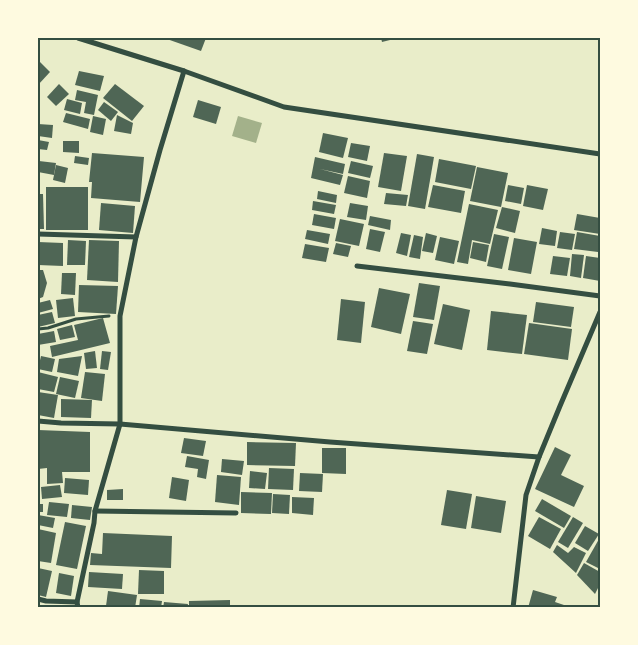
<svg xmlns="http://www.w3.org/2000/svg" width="638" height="645" viewBox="0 0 638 645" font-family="'Source Serif 4',serif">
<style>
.water{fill:#a3b18a}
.building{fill:#4f6655}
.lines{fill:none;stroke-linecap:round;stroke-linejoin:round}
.path{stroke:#344e41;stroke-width:3}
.minor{stroke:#344e41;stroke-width:5}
.neatline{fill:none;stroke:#344e41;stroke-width:2}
</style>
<rect width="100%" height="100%" fill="#e9edc9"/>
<!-- water -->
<polygon class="water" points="238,116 262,123 256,143 232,136"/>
<!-- building -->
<g class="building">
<polygon points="164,38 206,38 201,51"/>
<polygon points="381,38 398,38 382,42"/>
<polygon points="38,60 50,72 38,85"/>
<polygon points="79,71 104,76 100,91 75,85"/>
<polygon points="59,84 69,94 56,106 47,97"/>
<polygon points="115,84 144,106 132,121 103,98"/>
<polygon points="77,90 98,95 94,115 84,113 86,102 75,100"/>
<polygon points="67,99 82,103 80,114 64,110"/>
<polygon points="198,100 221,107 216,124 193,117"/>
<polygon points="104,102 118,112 111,121 98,110"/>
<polygon points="66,113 90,119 88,129 63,122"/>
<polygon points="117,115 133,123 131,134 114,131"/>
<polygon points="93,116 106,119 103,135 90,132"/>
<polygon points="38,124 53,125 52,138 38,136"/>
<polygon points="323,133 348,138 343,158 319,152"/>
<polygon points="38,140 49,142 47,150 38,149"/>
<polygon points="63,141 79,141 79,153 63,152"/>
<polygon points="351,143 370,146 367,161 348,157"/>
<polygon points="92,153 144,157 140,202 91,198 92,182 89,182"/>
<polygon points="384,153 407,156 401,191 378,187"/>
<polygon points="417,154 434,157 425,209 408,206"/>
<polygon points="75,156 89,158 88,165 74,163"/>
<polygon points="315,157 345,164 343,174 320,169 343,175 340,185 311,178"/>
<polygon points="439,159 476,166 471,189 435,182"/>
<polygon points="39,161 56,163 54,175 38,172"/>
<polygon points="351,161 373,166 370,178 348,173"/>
<polygon points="56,165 68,168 65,183 53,180"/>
<polygon points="477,167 508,173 501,207 470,201"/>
<polygon points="348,176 370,181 367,198 344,193"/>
<polygon points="433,185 465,191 461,213 428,207"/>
<polygon points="508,185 524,188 521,204 505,201"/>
<polygon points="527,185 548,189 543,210 523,206"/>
<rect x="46" y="187" width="42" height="43"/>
<polygon points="318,191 337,195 336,203 317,199"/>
<polygon points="386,193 408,195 406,206 384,204"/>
<polygon points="38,194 43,194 44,229 38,229"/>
<polygon points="313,201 336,205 334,214 312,210"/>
<polygon points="101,203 135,206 133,233 99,230"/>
<polygon points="350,203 368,206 366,220 347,217"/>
<polygon points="469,204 498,210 490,244 472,240 468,264 457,262"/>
<polygon points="502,207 520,211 515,233 496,228"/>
<polygon points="314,214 336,218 334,229 312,225"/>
<polygon points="577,214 600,218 600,234 574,230"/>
<polygon points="370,216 391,220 390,230 368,225"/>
<polygon points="340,219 364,224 359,246 335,241"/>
<polygon points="542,228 557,231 555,246 539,244"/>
<polygon points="370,229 385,232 380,252 366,249"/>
<polygon points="307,230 330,234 328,244 305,239"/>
<polygon points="560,232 575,234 572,250 557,248"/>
<polygon points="577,232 600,236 598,252 574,249"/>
<polygon points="401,233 411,235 407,256 396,253"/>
<polygon points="426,233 437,236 433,253 422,251"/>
<polygon points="494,234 509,237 502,269 487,266"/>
<polygon points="414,235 423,237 420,259 409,257"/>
<polygon points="440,237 459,241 454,264 435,260"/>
<polygon points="514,238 537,242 531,274 508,270"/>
<polygon points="68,240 86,241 85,265 67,265"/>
<polygon points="89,240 119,241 118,282 87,280"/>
<polygon points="38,242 63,243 63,266 38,265"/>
<polygon points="473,242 489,245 486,262 470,258"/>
<polygon points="336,243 351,246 348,257 333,254"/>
<polygon points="305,244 329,248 326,262 302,258"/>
<polygon points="572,254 584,255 581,278 570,276"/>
<polygon points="553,256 570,258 567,276 550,274"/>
<polygon points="586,256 600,258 600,281 583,278"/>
<polygon points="38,270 43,270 47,283 43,297 38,299"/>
<polygon points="62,273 76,273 75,295 61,294"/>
<polygon points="419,283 440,286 434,320 413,317"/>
<polygon points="79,285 118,286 116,314 78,312"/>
<polygon points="379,288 410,294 401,334 371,327"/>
<polygon points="73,298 75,316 58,318 56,300"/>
<polygon points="341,299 365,302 361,343 337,340"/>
<polygon points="50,300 53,309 38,313 38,303"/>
<polygon points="536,302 574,307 571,327 533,322"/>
<polygon points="443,304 470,310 462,350 434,344"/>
<polygon points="491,311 527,315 522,354 487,350"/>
<polygon points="52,312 55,323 38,327 38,315"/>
<polygon points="103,318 110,343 52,357 50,346 78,340 74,325"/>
<polygon points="413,321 433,324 427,354 407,351"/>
<polygon points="529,323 572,329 568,360 524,354"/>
<polygon points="72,325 75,337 60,340 57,329"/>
<polygon points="54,331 56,342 38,345 38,334"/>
<polygon points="95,351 97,368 86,369 84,353"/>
<polygon points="102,351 111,352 108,370 100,369"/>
<polygon points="41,356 55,359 52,372 38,369"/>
<polygon points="82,356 78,376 57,372 59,359"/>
<polygon points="38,372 58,377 54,392 38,389"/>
<polygon points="85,372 105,374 102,401 81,398"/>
<polygon points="60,377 79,381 75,398 56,394"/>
<polygon points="38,392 58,395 54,418 38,415"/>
<polygon points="61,399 92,400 91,418 61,417"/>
<polygon points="38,430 90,432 90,472 62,472 63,483 47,484 47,468 38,469"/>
<polygon points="184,438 206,441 203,456 181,453"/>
<polygon points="247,442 296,443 295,466 247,465"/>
<polygon points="555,447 571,455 561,475 584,486 574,507 535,489"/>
<polygon points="322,448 346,448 346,474 322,473"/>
<polygon points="187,456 209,460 206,479 197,477 198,469 185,467"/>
<polygon points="222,459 244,461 242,475 221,472"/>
<polygon points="269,468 294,469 293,490 268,489"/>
<polygon points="250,471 267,473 265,489 249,488"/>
<polygon points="300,473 323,474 322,492 299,491"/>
<polygon points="217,475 241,477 239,505 215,502"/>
<polygon points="172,477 189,480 186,501 169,498"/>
<polygon points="65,478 89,480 88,495 64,493"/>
<polygon points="60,485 62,497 42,499 41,487"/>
<polygon points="123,489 123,500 107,500 107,490"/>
<polygon points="447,490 472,494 466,529 441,525"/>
<polygon points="241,492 272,493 271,514 241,513"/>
<polygon points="273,494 290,495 289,514 272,513"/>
<polygon points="476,496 506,501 501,533 471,528"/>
<polygon points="292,497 314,498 313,515 292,513"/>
<polygon points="542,499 571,516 564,528 535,511"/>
<polygon points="49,502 69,504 67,517 47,515"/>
<rect x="38" y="504" width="5" height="8"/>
<polygon points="72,505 92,507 90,520 71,518"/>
<polygon points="38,515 55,518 53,528 38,525"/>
<polygon points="539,517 561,529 550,549 528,536"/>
<polygon points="573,517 583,523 568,548 558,542"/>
<polygon points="65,522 86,526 77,569 56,565"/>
<polygon points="585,526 599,534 588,551 575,543"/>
<polygon points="38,529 56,533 51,563 38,561"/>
<polygon points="103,533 172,536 171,568 90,565 91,553 102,554"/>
<polygon points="599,539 600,540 600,569 586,562"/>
<polygon points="557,545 568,553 574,547 586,553 576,573 553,552"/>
<polygon points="584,563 600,572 600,584 595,594 577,575"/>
<polygon points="38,568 52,571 46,597 38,595"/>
<polygon points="139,570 164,571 164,594 138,594"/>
<polygon points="89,572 123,574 122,589 88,587"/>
<polygon points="59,573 74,576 71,596 56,593"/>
<polygon points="533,590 557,597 555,602 573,608 528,608"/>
<polygon points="108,591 137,595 135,608 116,608 106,606"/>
<polygon points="140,599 162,601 161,608 139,608"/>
<polygon points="230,600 230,608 189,608 189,601"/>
<polygon points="164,602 188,604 187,608 163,608"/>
</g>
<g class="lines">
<!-- path -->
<polyline class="path" points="38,329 48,328 76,319 109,316"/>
<!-- minor -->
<g class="minor">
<polyline points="78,38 184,71 284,107 600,154"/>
<polyline points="38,234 136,237"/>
<polyline points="357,266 510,284 600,296"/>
<polyline points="38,421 61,423 120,424 330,442 539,457"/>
<polyline points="95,511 236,513"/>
<polyline points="38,599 46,601 77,602"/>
<polyline points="78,608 77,602 94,523 95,511 120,424 120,316 136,237 160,150 184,71"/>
<polyline points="513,608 526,495 539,457 560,406 600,312"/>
</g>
</g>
<!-- border -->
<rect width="638" height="645" fill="none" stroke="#fefae0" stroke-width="78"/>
<rect x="39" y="39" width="560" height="567" class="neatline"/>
</svg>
